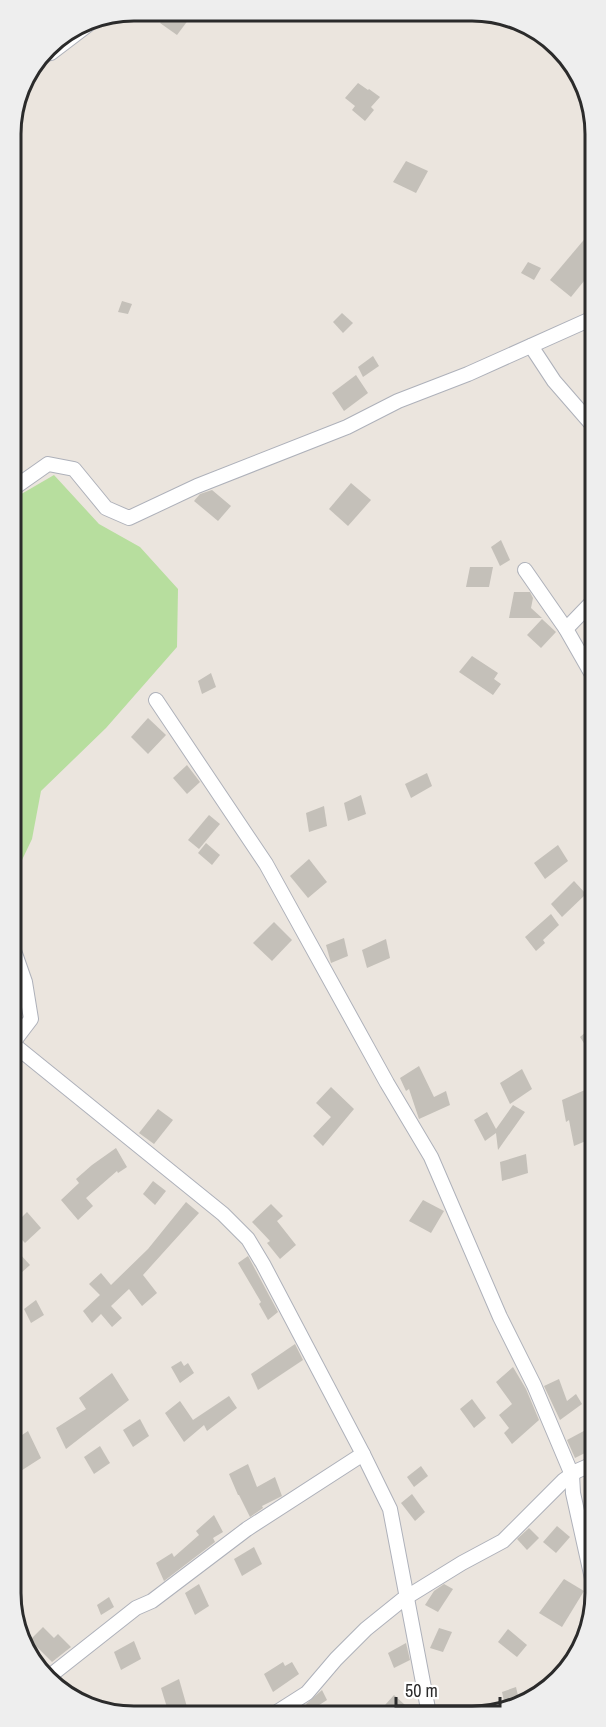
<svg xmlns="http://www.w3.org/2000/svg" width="606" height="1727" viewBox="0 0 606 1727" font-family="'Archivo Narrow',sans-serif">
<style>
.green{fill:#b7de9e}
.building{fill:#c4c0b9}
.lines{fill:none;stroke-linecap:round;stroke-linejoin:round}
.street-casing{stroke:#aeb1ba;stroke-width:16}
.street{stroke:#fff;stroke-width:14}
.rim{fill:none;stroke:#2b2b2b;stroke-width:3}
</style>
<rect width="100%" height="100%" fill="#ebe5de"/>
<!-- green -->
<polygon class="green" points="54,475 99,524 140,547 178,589 177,647 106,728 41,791 32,839 12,881 11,500"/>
<!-- building -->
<g class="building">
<polygon points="169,11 195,11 177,35 160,23"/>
<polygon points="358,83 368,90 369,89 380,97 371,107 374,110 365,121 352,110 355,106 345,98"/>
<polygon points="406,161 428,171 416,193 393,182"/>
<polygon points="593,229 593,270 571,297 550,280"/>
<polygon points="528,262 541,268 534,280 521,273"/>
<polygon points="122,301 132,304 128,314 118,312"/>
<polygon points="342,313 353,323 343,333 333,322"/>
<polygon points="373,356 379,366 363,377 358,367"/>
<polygon points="356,375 368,393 344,411 332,393"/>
<polygon points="351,483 371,500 348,526 329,509"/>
<polygon points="212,490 231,506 218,521 194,501 200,494"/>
<polygon points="501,540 510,560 500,566 491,547"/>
<polygon points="470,567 493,567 489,587 466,587"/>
<polygon points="514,592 530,592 533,598 531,608 542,618 509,618"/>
<polygon points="542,619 556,632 541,648 527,635"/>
<polygon points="472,656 498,673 494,679 501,684 493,695 459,672"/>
<polygon points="211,673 216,687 202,694 198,681"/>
<polygon points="148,718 166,735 148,754 131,737"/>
<polygon points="187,765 200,782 187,794 173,778"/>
<polygon points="427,773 432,786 411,798 405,784"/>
<polygon points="361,795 366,814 348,821 344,803"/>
<polygon points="324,806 327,826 309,832 306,813"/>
<polygon points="209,815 220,824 199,849 188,840"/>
<polygon points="206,843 220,855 212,865 198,853"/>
<polygon points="558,845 568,861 545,879 534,863"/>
<polygon points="309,859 327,882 308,898 290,876"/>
<polygon points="574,881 586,894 562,917 551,904"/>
<polygon points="551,914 559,925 543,940 545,943 536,951 525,937"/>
<polygon points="274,922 292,940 272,961 253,943"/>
<polygon points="344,938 348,956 331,963 326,945"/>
<polygon points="386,939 390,958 367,968 362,950"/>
<polygon points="12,1005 21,1017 12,1029"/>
<polygon points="594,1025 594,1059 580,1037"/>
<polygon points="419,1066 434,1097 446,1091 450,1105 419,1119 409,1089 406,1091 400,1078"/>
<polygon points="522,1069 532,1089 510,1104 500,1083"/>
<polygon points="594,1086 595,1103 586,1108 593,1138 574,1146 569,1120 566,1122 562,1100"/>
<polygon points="331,1087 354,1109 323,1146 313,1136 331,1117 316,1103"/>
<polygon points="513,1105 525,1112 498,1150 496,1133 485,1141 474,1120 487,1112 496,1129"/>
<polygon points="158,1109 173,1120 154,1144 139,1133"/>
<polygon points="116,1148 127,1167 118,1173 117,1171 86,1198 93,1206 78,1220 61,1200 79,1183 76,1179 92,1165"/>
<polygon points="526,1154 528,1173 502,1181 500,1162"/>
<polygon points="153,1181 166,1191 155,1205 143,1194"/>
<polygon points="423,1200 444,1211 431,1233 409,1221"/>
<polygon points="186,1202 199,1213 143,1275 157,1293 142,1306 129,1289 111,1306 122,1318 112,1327 101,1314 92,1323 83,1311 100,1295 89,1284 101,1273 111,1285 148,1249"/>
<polygon points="271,1204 283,1216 277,1221 296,1245 280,1259 267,1243 270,1241 252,1222"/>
<polygon points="27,1212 41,1228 25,1243 12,1229 12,1227"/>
<polygon points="19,1253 30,1265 12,1281 12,1259"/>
<polygon points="248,1256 278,1312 268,1320 259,1304 261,1302 238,1263"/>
<polygon points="36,1300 44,1315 31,1323 24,1309"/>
<polygon points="295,1344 303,1360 258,1390 251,1374"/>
<polygon points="181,1361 184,1366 188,1363 194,1373 180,1383 171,1367"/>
<polygon points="513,1367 526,1389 539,1420 512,1444 504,1433 509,1428 499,1415 512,1404 496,1382"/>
<polygon points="112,1373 129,1400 66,1449 56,1428 86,1409 79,1398"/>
<polygon points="559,1379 567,1401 576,1394 582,1404 560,1420 544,1386"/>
<polygon points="229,1396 237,1408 207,1431 204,1425 184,1442 165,1413 180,1401 193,1420"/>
<polygon points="472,1399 486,1418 474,1428 460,1409"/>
<polygon points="140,1419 149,1436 133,1447 123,1430"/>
<polygon points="595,1425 595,1448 575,1458 567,1440"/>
<polygon points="28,1431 41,1458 13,1476 13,1457 16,1455 13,1447 13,1441"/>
<polygon points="100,1446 110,1463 94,1474 84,1457"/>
<polygon points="248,1464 257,1487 275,1477 282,1496 262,1506 263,1508 250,1517 239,1495 238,1495 229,1474"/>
<polygon points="421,1466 428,1476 414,1487 407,1477"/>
<polygon points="412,1494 425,1512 415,1521 401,1503"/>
<polygon points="214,1515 223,1532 213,1538 215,1542 164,1581 156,1563 172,1553 174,1557 199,1535 196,1531"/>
<polygon points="557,1526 570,1537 556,1553 543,1542"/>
<polygon points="529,1528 539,1538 527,1550 517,1539"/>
<polygon points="254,1547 262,1564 242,1576 234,1559"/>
<polygon points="564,1579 584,1591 562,1627 539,1613"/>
<polygon points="199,1584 209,1606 195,1615 185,1593"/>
<polygon points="444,1584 453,1589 438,1612 425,1605 434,1591"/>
<polygon points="109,1597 114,1607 101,1615 97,1605"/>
<polygon points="43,1627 54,1638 58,1634 71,1647 52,1662 30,1640"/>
<polygon points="439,1628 452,1632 443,1652 430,1648"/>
<polygon points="508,1629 527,1645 517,1657 498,1642"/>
<polygon points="134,1641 141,1659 121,1670 114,1652"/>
<polygon points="406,1643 410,1660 394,1668 388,1653"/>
<polygon points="283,1662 285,1666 292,1662 299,1674 273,1692 264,1674"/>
<polygon points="179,1679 189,1714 169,1714 161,1688"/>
<polygon points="516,1687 519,1700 505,1705 502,1692"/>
<polygon points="322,1690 327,1700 310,1711 306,1704"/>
<polygon points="394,1695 415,1714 377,1714"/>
</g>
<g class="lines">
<!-- street casing -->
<g class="street-casing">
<g id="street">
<polyline points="42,55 51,53 97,18"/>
<polyline points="531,346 554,381 594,427"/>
<polyline points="11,490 48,464 74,469 106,508 129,518 197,486 347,427 398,401 468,374 593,318"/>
<polyline points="525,570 566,629 594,678"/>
<polyline points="566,629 594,600"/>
<polyline points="156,700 266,864 387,1083 431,1157 500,1317 534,1385 572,1475 573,1493 595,1592"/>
<polyline points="12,945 25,982 31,1019 12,1044"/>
<polyline points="13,1044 223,1214 248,1239 263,1264 363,1454 390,1509 429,1714"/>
<polyline points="46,1679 136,1608 152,1601 247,1529 363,1454"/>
<polyline points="274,1714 307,1693 336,1659 366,1629 402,1600 462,1563 503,1541 564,1480 577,1471 595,1463"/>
</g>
</g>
<!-- street -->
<use href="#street" class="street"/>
</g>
<!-- crop -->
<path d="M0 0H606V1727H0ZM134 21H472A113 113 0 0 1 585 134V1593A113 113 0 0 1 472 1706H134A113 113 0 0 1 21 1593V134A113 113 0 0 1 134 21Z" fill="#eee" fill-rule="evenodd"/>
<path class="rim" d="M134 21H472A113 113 0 0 1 585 134V1593A113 113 0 0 1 472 1706H134A113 113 0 0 1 21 1593V134A113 113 0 0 1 134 21Z"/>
<!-- scale -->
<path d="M396 1697v9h104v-9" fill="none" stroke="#2b2b2b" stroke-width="3"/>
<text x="405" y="1697" font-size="18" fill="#2b2b2b" stroke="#ffffff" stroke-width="4.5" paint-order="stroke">50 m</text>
</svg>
